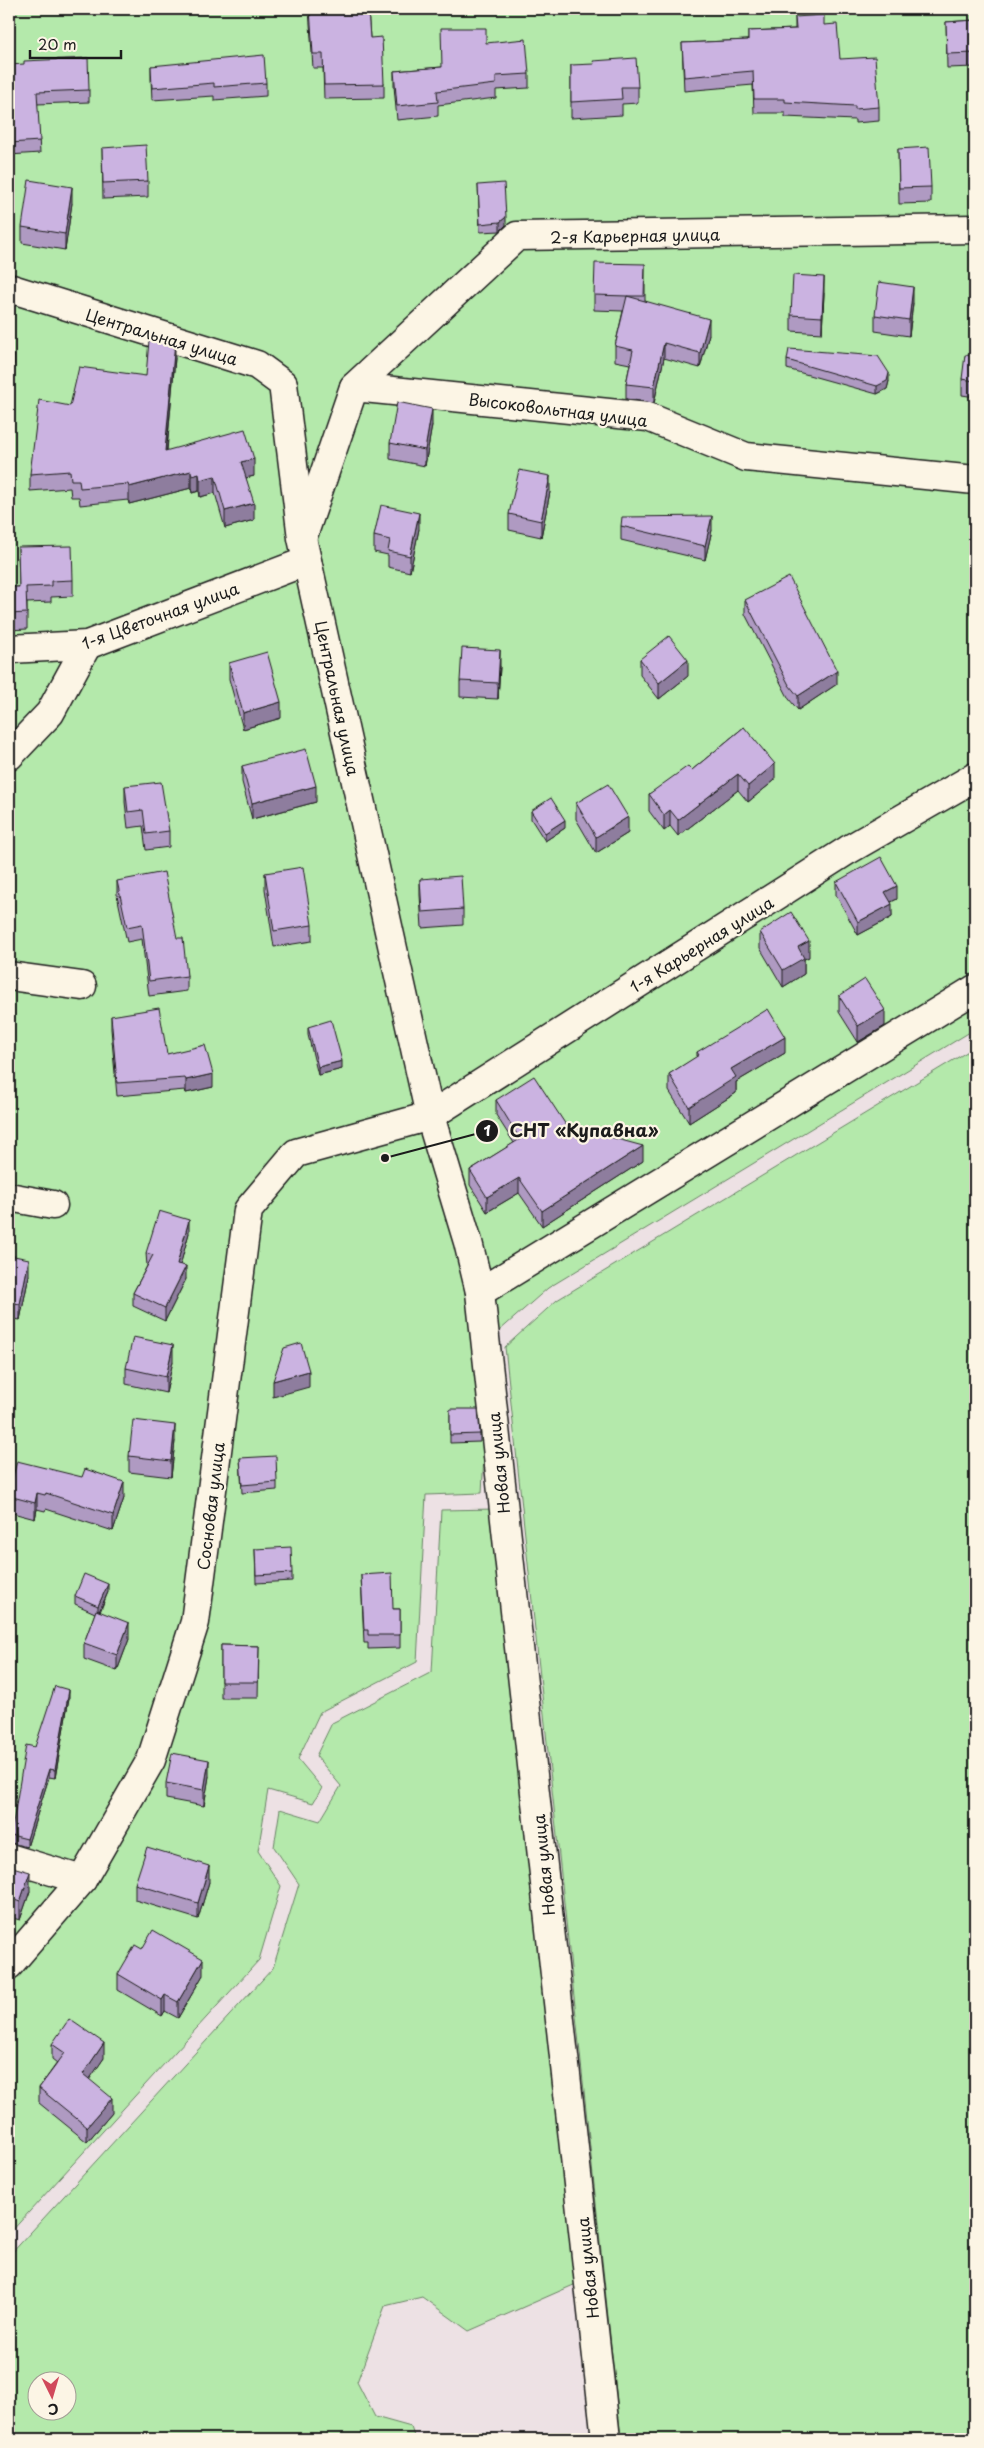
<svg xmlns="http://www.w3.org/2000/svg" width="984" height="2448" viewBox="0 0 984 2448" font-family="'Playpen Sans',sans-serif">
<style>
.green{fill:#b4e9ab;stroke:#688264;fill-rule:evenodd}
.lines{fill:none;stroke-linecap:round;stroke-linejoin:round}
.minor-casing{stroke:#1c1c1c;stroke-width:31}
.minor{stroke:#fcf5e5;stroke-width:28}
.wall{fill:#af9ac2;stroke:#1c1c1c}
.shaded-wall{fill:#8e7d9e;stroke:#1c1c1c}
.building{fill:#cbb3e1;stroke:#1c1c1c}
.labels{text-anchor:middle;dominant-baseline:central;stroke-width:4.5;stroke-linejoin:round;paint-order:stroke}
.street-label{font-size:16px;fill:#1c1c1c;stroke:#fcf5e5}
.leader{fill:none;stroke:#1c1c1c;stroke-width:2}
.callout-dot{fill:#1c1c1c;stroke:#fcf5e5;stroke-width:2}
.mark-label{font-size:15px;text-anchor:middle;font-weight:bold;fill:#fff}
.callout-label{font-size:18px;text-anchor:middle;font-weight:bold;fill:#1c1c1c;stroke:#fcf5e5;stroke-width:4.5;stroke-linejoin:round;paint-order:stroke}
</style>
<rect width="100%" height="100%" fill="#ede1e4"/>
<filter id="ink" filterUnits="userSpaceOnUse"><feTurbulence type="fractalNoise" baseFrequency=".02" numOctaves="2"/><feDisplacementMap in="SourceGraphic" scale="10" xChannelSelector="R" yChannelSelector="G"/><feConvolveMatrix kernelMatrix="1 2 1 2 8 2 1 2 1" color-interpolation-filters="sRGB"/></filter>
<g filter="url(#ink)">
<!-- green -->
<g class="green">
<polygon points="9,9 975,9 975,1029 548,1288 490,1339 482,1493 426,1495 417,1662 320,1712 298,1759 322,1788 313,1803 268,1790 258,1851 281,1886 259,1960 9,2234"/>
<polygon points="975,1047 975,2439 621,2439 505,1347 557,1300"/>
<path d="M496,1509L585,2280L469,2331L422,2297L385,2306L357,2382L375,2417L411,2427L415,2439H9V2256L273,1968L299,1884L274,1847L280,1809L320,1821L341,1786L316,1756L332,1723L432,1672L441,1510ZM38,2380H68V2410H38Z"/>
</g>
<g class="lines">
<!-- minor casing -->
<g class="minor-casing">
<g id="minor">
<polyline points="9,288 257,365 283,384 302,538 430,1116 468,1242 480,1292 606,2439"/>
<polyline points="354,387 517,236 975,229"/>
<polyline points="304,533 354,387 648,417 746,457 975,480"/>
<polyline points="9,649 87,645 307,561"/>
<polyline points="9,756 50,713 87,645"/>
<polyline points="9,976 82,986"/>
<polyline points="9,1197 53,1205"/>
<polyline points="480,1292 975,989"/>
<polyline points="9,1858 82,1880"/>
<polyline points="9,1965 82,1880 151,1760 195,1622 248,1210 296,1153 430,1116 848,850 975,777"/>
</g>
</g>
<!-- minor -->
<use href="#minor" class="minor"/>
</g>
<!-- wall -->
<g class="wall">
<polygon points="309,9 368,9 370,38 384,84 384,98 324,99 323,68 313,68"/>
<polygon points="974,9 975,9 975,67 947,68 946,22 975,20"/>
<polygon points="795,17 824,25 840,59 879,107 879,121 855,123 855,120 785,117 785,113 754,113 753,85 684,91 682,43 748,40 748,31 795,29"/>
<polygon points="486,43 529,74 529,88 496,90 496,98 438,105 438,116 397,120 394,86 394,71 442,67"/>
<polygon points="9,65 89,90 89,102 37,104 40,153 9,155"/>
<polygon points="571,65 638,87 638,103 622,104 622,115 571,118"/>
<polygon points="151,66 266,83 266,96 214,100 214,96 152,100 151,79"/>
<polygon points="102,148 148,181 148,197 103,199"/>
<polygon points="898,149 931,187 931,203 899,204"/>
<polygon points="478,185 506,225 500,231 480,232"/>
<polygon points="72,203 65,250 22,243 22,227"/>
<polygon points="645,264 645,301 709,334 700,368 664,358 654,403 626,399 626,384 630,364 615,361 615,346 623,311 594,310 594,295"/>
<polygon points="824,293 822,333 791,331 791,315"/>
<polygon points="913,303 909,336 875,331 875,315"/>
<polygon points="9,354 14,363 10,388 9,388"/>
<polygon points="975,356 975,397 962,395 962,379"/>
<polygon points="175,358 167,451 254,476 246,478 254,520 225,528 215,493 200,497 199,491 192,493 191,488 129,504 128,500 80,505 79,497 71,497 70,488 30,491 30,474 70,406 146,376"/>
<polygon points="787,360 889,381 887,389 877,394 787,369"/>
<polygon points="432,425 425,466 390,459 390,443"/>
<polygon points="550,492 541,537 509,530 509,514"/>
<polygon points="621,526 712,530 705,560 621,540"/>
<polygon points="419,529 410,572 388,567 388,555 374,552 374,536"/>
<polygon points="18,547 73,580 73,596 51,597 51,602 27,603 27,629 9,630 9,587 19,587"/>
<polygon points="745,600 837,684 798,710 789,699 745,614"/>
<polygon points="640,659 688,676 659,699 640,675"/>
<polygon points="229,663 281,718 243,729 229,679"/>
<polygon points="500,666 498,699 460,697 460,681"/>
<polygon points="744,727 775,780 748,802 738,790 678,836 670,826 664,831 649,811 649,794 692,770"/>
<polygon points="242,766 316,802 252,819 242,782"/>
<polygon points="125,786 169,831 169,847 146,850 143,826 128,828 125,802"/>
<polygon points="576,803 628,833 596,853 576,819"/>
<polygon points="531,811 565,828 545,841 531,819"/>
<polygon points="265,873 312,925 312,941 274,947 265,889"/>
<polygon points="420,879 463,909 463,925 422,928 420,895"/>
<polygon points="117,881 177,938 187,976 187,991 149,996 142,939 127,942 117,895"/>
<polygon points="836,882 897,899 891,902 892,917 858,935 836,895"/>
<polygon points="760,932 809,957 804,959 804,974 783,987 760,948"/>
<polygon points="839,996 885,1026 858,1042 839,1012"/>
<polygon points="111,1016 167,1054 213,1087 186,1093 185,1090 117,1096 111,1029"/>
<polygon points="308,1027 342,1069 318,1075 308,1035"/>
<polygon points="697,1052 785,1053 736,1082 736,1093 689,1123 669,1091 669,1074 697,1057"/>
<polygon points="496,1100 566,1125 643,1161 542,1226 519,1193 487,1212 470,1185 470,1170 514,1143 496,1115"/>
<polygon points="189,1233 180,1265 186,1279 165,1321 133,1306 133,1293 147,1266 146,1253"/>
<polygon points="9,1255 29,1275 20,1320 9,1318"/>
<polygon points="173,1361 166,1393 126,1384 126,1368"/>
<polygon points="450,1409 480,1434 480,1442 450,1443"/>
<polygon points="175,1441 171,1477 129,1472 129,1456"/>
<polygon points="240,1458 277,1482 277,1490 242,1493"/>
<polygon points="9,1491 124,1498 113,1531 46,1509 45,1511 37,1509 35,1519 9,1512"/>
<polygon points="255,1549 292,1573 292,1581 256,1583"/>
<polygon points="361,1575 393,1609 400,1609 400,1648 368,1649 368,1643 364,1643"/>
<polygon points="108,1592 100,1612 129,1639 117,1671 84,1659 84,1643 95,1613 75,1604 75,1596"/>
<polygon points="221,1645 259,1646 258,1698 221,1698"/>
<polygon points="69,1698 55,1778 49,1777 27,1847 11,1843 11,1835 35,1747"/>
<polygon points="209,1776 204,1806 166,1799 166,1783"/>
<polygon points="9,1866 30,1891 20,1920 9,1917"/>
<polygon points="209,1882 198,1919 135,1900 135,1884"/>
<polygon points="142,1949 203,1975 178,2018 165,2011 162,2016 118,1990 118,1974"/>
<polygon points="52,2044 104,2058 89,2079 112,2113 87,2142 39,2103 39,2088 57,2063 52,2059"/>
</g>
<!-- shaded-wall -->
<g class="shaded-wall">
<polygon points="72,187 72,203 65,250 65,234"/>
<polygon points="506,217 506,225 500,231 500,222"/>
<polygon points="824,277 824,293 822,333 822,317"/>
<polygon points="913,287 913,303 909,336 909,320"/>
<polygon points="709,319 709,334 700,368 700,353"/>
<polygon points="175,342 175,358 165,468 165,451"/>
<polygon points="664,343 664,358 654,403 654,387"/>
<polygon points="14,355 14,363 10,388 10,380"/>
<polygon points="889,373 889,381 887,389 877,394 877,386"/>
<polygon points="432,409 432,425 425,466 425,450"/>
<polygon points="254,459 254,476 241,479 241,462"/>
<polygon points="191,471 191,488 129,504 129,487"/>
<polygon points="199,474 199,491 192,493 192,476"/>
<polygon points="215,476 215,493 200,497 200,480"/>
<polygon points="550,476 550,492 541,537 541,521"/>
<polygon points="254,503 254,520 225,528 225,511"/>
<polygon points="419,513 419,529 410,572 410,556"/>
<polygon points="712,516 712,530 705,560 705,546"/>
<polygon points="500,650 500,666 498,699 498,683"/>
<polygon points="688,660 688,676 659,699 659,683"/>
<polygon points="837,671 837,684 798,710 798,696"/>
<polygon points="281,702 281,718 243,729 243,713"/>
<polygon points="775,764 775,780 748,802 748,786"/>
<polygon points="738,774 738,790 678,836 678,820"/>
<polygon points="316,786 316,802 252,819 252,803"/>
<polygon points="670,810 670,826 664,831 664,815"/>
<polygon points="628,817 628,833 596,853 596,837"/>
<polygon points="565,820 565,828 545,841 545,833"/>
<polygon points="897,886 897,899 885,905 885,892"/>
<polygon points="892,904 892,917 858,935 858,922"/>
<polygon points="809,941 809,957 804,959 804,974 783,987 783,970 798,947"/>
<polygon points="885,1010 885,1026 858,1042 858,1026"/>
<polygon points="785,1037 785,1053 736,1082 736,1093 689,1123 689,1107 731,1069"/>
<polygon points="342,1061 342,1069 318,1075 318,1067"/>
<polygon points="213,1074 213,1087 186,1093 186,1080"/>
<polygon points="643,1146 643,1161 542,1226 542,1211"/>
<polygon points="519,1178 519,1193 487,1212 487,1197"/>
<polygon points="189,1220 189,1233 177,1277 177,1264"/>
<polygon points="29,1259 29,1275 20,1320 20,1304"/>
<polygon points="186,1266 186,1279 165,1321 165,1308"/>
<polygon points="173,1345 173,1361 166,1393 166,1377"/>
<polygon points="309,1371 309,1387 273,1397 273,1381"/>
<polygon points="175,1425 175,1441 171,1477 171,1461"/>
<polygon points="124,1482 124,1498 113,1531 113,1515"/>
<polygon points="37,1493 37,1509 35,1519 35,1503"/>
<polygon points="108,1584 108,1592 98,1614 98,1606"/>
<polygon points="129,1623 129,1639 117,1671 117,1655"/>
<polygon points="69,1690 69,1698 55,1778 55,1770"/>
<polygon points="209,1760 209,1776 204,1806 204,1790"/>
<polygon points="49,1769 49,1777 27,1847 27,1839"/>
<polygon points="209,1866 209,1882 198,1919 198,1903"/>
<polygon points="30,1872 30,1891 20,1920 20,1902"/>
<polygon points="203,1959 203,1975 178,2018 178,2002"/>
<polygon points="165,1995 165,2011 162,2016 162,2000"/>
<polygon points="104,2043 104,2058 83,2089 83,2074"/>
<polygon points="112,2098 112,2113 87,2142 87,2127"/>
</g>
<!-- building -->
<g class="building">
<polygon points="310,9 368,9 370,38 382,37 384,84 324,85 323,54 313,54"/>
<polygon points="824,15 824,25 837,24 840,59 875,57 879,107 855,109 855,106 785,102 785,99 754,99 753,71 684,77 682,43 748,40 748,31 796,29 795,17"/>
<polygon points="975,20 975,53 947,54 946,22"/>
<polygon points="441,28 486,28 486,43 526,39 529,74 496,76 496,84 437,91 438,102 397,106 394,71 442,67"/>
<polygon points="264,55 266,83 214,87 214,83 152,88 151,66"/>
<polygon points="88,58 89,90 37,92 40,141 9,143 9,65 24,64 24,61"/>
<polygon points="636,58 638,87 621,87 622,99 571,102 571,65 594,64 593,61"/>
<polygon points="146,145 148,181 103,183 102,148"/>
<polygon points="929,147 931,187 899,188 898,149"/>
<polygon points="29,180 72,187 65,234 22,227"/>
<polygon points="504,183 506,217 500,222 480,224 478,185"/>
<polygon points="595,263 645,264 644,296 627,296 709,319 700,353 664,343 654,387 626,384 633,350 615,346 627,296 594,295"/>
<polygon points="793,275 824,277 822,317 791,315"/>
<polygon points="879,282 913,287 909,320 875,315"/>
<polygon points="149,340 175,342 165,451 245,429 254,459 241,462 254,503 225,511 215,476 200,480 199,474 192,476 191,471 129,487 128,484 80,488 79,480 71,480 70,471 30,474 39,400 70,406 79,367 146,376"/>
<polygon points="789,349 878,356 889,373 887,381 877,386 787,360"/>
<polygon points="9,354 14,355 10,380 9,380"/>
<polygon points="965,355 975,356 975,381 962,379"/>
<polygon points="397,402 432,409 425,450 390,443"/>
<polygon points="519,470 550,476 541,521 509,514"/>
<polygon points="381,505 419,513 410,556 388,551 390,540 374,536"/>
<polygon points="712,516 705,546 621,526 622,517"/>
<polygon points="72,546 73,580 51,581 51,586 26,587 27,613 9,614 9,587 19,587 18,547"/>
<polygon points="789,577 837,671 798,696 789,685 745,600"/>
<polygon points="669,636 688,660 659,683 640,659"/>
<polygon points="462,648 500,650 498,683 460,681"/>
<polygon points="267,652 281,702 243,713 229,663"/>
<polygon points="744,727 775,764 748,786 738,774 678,820 670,810 664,815 649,794 688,766 692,770"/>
<polygon points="306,749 316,786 252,803 242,766"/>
<polygon points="161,782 169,831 146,834 143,810 128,812 125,786"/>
<polygon points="608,784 628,817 596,837 576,803"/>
<polygon points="551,798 565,820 545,833 531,811"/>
<polygon points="881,857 897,886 885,892 892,904 858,922 836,882"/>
<polygon points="303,867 312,925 274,931 265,873"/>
<polygon points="164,872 177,938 183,938 187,976 149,981 142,924 127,927 117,881"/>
<polygon points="461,876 463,909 422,912 420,879"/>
<polygon points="791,912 809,941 798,947 804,958 783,970 760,932"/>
<polygon points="865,979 885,1010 858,1026 839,996"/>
<polygon points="159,1008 167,1054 205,1045 213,1074 186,1080 185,1078 117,1083 111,1016"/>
<polygon points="768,1009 785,1037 731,1069 736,1077 689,1107 669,1074 699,1055 697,1052"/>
<polygon points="331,1020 342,1061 318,1067 308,1027"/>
<polygon points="534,1076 566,1125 643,1146 542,1211 519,1178 487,1197 470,1170 520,1139 496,1100"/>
<polygon points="159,1211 189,1220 177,1264 186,1266 165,1308 133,1293 153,1255 146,1253"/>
<polygon points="9,1255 29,1259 20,1304 9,1302"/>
<polygon points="133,1337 173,1345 166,1377 126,1368"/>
<polygon points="301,1343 309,1371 273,1381 284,1348"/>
<polygon points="450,1409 478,1409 480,1434 450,1435"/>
<polygon points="133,1420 175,1425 171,1461 129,1456"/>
<polygon points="276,1456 277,1482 242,1485 240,1458"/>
<polygon points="17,1461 82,1477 85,1469 124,1482 113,1515 46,1493 45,1495 37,1493 35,1503 9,1496 9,1491"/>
<polygon points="291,1547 292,1573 256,1575 255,1549"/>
<polygon points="392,1573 393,1609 400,1609 400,1635 368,1635 368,1630 364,1630 361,1575"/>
<polygon points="84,1574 108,1584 98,1606 75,1596"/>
<polygon points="96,1610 129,1623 117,1655 84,1643"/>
<polygon points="221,1645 259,1646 258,1682 221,1682"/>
<polygon points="55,1686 69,1690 55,1770 49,1769 27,1839 11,1835 26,1745 35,1747"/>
<polygon points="172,1753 209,1760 204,1790 166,1783"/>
<polygon points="147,1847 209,1866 198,1903 135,1884"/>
<polygon points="9,1866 30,1872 20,1902 9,1898"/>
<polygon points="153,1930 203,1959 178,2002 165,1995 162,2000 118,1974 135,1945 142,1949"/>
<polygon points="69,2019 104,2043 83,2074 112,2098 87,2127 39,2088 65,2053 52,2044"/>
</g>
</g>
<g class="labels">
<!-- street labels -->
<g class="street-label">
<text transform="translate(635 235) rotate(-1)">2-я Карьерная улица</text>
<text transform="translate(162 336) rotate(17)">Центральная улица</text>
<text transform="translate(558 409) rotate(7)">Высоковольтная улица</text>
<text transform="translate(160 615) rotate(-20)">1-я Цветочная улица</text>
<text transform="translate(338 698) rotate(78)">Центральная улица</text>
<text transform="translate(701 944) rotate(-32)">1-я Карьерная улица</text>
<text transform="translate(498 1463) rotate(-96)">Новая улица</text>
<text transform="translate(210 1506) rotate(-83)">Сосновая улица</text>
<text transform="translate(543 1865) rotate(-96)">Новая улица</text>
<text transform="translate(587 2268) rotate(-96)">Новая улица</text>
</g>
</g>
<!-- callouts -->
<path class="leader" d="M385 1158L487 1131"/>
<g class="callout-dot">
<circle cx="385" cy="1158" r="5"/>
<circle cx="487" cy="1131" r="12"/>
</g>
<g class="mark-label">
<text x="487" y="1136">1</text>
</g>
<g class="callout-label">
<text x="584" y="1137">СНТ «Купавна»</text>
</g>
<!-- margin -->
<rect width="984" height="2448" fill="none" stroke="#fcf5e5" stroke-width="30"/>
<rect x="15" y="15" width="954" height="2418" fill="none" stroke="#1c1c1c" stroke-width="2" filter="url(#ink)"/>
<!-- north arrow -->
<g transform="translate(52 2396) rotate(175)"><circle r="24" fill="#fcf5e5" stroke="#a29e95"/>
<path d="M0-4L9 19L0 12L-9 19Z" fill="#d1495b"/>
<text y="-8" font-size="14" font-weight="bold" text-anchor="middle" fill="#1c1c1c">С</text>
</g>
<!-- scale -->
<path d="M30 50v8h91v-8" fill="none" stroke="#1c1c1c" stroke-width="2.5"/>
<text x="38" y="50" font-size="15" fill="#1c1c1c" stroke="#fcf5e5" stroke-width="4" paint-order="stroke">20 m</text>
</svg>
